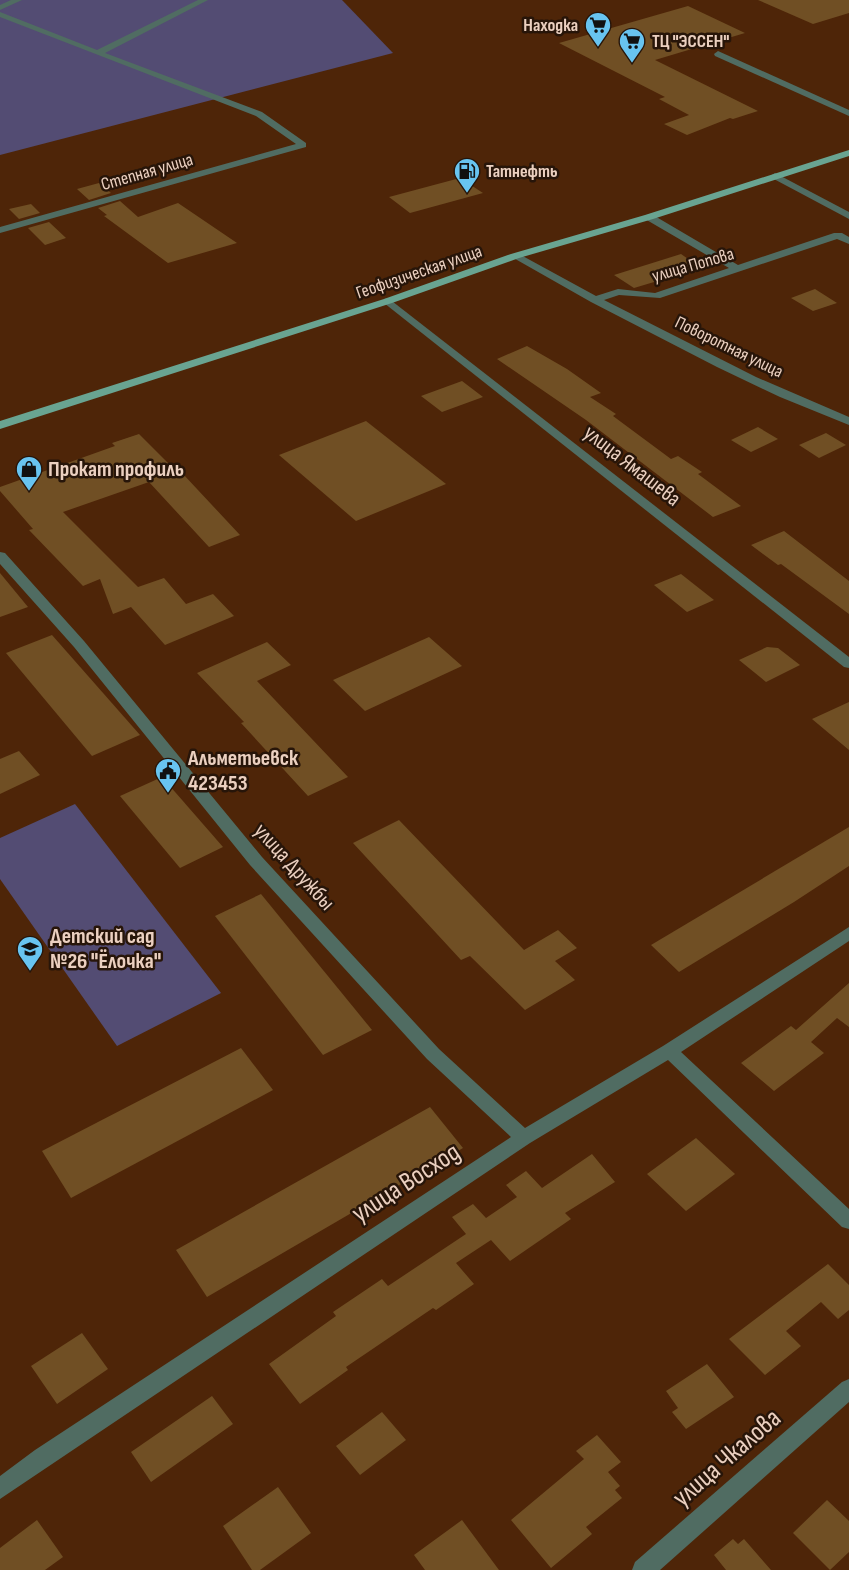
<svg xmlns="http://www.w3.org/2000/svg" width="849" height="1570" viewBox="0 0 849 1570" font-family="'Sofia Sans Condensed',sans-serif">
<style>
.green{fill:#534c73}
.building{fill:#704f24}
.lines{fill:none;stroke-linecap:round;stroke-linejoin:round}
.minor{fill:#506c62;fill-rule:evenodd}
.primary{fill:#69a491;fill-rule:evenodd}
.labels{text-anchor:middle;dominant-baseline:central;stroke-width:5;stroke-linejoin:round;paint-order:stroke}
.far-poi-label{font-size:18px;font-weight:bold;fill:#ebd0c0;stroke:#271509;text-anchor:start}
.far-street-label{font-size:18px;fill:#ebd0c0;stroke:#271509}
.street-label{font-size:22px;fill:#ebd0c0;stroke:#271509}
.poi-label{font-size:22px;font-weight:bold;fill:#ebd0c0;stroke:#271509;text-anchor:start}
.near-street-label{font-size:27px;fill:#ebd0c0;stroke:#271509}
</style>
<rect width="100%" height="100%" fill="#4e2508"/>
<!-- green -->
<g class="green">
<polygon points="0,0 342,0 393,53 0,155"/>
<polygon points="75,804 221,993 117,1046 0,879 0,838"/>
</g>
<!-- building -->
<g class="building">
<polygon points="758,0 849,0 849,13 813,24"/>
<polygon points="688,6 745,33 655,60 758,111 733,119 730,118 687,135 664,124 689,115 659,99 665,97 559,43"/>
<polygon points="460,178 483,193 410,213 389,197"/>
<polygon points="99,183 111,193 89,200 77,189"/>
<polygon points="120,201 138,217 178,203 237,243 168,263 104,216 107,215 98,208"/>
<polygon points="31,204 40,213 19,219 9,209"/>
<polygon points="49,222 66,238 45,245 28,228"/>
<polygon points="681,254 701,268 634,288 614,275"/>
<polygon points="815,289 837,303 813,311 791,298"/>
<polygon points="527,346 567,369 601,393 590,397 616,414 613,416 671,459 678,456 702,472 698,474 741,506 713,517 586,420 497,359"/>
<polygon points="462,381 483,397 442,412 421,396"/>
<polygon points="366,421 446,484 356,521 279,455"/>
<polygon points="758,427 778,439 751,452 731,440"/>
<polygon points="826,433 846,445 819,458 799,445"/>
<polygon points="139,434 180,475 183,474 240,535 209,547 149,482 63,512 138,587 164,578 186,604 213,594 234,616 165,645 131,607 113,614 100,579 83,586 29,530 33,529 0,491 0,487 115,446 112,443"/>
<polygon points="784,531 849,581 849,614 781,564 778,565 751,545"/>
<polygon points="0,573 28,607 0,617"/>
<polygon points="681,574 714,600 687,612 654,585"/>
<polygon points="52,635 140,735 92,756 6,653"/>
<polygon points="429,637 462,666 365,711 333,680"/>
<polygon points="267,642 291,665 257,681 348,777 308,796 241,723 244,722 197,673"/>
<polygon points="767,647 778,648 800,665 766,682 739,660"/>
<polygon points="849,702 849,750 812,719"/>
<polygon points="19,751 40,775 0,794 0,759"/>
<polygon points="162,777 223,847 180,868 120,796"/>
<polygon points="399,820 524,950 558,930 577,948 555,961 575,980 525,1010 470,956 461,960 353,843"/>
<polygon points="849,827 849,866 794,902 679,972 651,945"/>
<polygon points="261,894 372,1030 323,1055 215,916"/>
<polygon points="849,983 849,1027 837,1018 811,1042 824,1053 774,1091 741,1063 791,1026 796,1030"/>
<polygon points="241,1048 273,1090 71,1198 42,1151"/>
<polygon points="430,1107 463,1148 207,1297 176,1250"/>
<polygon points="696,1138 735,1174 686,1211 647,1174"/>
<polygon points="592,1154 615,1182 565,1213 571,1219 510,1261 491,1240 456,1263 474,1284 436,1310 433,1308 346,1367 348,1370 300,1404 269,1364 336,1316 333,1312 382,1279 388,1286 466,1234 452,1217 473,1204 486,1218 517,1197 506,1185 526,1171 542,1188"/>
<polygon points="828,1264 849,1285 849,1310 838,1319 821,1302 786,1331 801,1346 765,1375 729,1339"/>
<polygon points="82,1333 108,1369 57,1404 31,1366"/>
<polygon points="707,1364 734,1397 686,1429 672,1412 678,1408 666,1391"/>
<polygon points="212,1396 233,1424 151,1482 131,1452"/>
<polygon points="382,1412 406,1440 360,1475 336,1446"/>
<polygon points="597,1435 621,1462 608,1472 620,1486 615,1490 622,1498 586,1527 592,1534 551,1568 511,1520 584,1459 576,1451"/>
<polygon points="278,1487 311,1533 260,1570 252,1570 223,1526"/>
<polygon points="827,1500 849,1521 849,1552 830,1570 793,1533"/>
<polygon points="37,1520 63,1557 45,1570 0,1570 0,1548"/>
<polygon points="462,1520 499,1570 425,1570 414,1555"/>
<polygon points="733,1539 738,1544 744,1539 771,1570 726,1570 714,1555"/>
</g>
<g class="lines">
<!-- minor -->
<g class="minor">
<polygon points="11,0 22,0 0,10 0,5"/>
<polygon points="198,0 208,0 105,53 262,112 306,143 306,147 0,233 0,227 296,144 256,116 0,17 0,12 97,50"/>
<polygon points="718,51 849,110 849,116 715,56 714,54"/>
<polygon points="775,173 849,212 849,219 772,178 770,176"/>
<polygon points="645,215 653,215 738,265 834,233 842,233 849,237 849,244 837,239 660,298 619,295 604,300 756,377 849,417 849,425 780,397 717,367 591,302 510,256 519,254 596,296 618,289 655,293 729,268 645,219"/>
<polygon points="388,298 849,657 849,668 844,667 384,303 384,299"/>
<polygon points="0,552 5,553 84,641 262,857 439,1049 525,1128 663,1046 849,927 849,941 681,1052 849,1209 849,1229 842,1227 668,1060 530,1143 0,1499 0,1476 35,1450 511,1137 427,1059 250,865 74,647 0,564"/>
<polygon points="849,1379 849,1402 660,1570 632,1570 635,1562 842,1382"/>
</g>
<!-- primary -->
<polygon class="primary" points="849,150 849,156 653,219 519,258 392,303 0,429 0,421 384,299 511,254 645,215"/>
</g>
<!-- icons -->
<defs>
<g id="supermarket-pin" transform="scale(1.35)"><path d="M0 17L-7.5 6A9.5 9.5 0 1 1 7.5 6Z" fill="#68c4f0" stroke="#271509"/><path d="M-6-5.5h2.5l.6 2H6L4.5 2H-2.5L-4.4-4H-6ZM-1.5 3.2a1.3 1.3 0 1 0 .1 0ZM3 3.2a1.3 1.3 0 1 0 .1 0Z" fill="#111"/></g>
<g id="fuel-pin" transform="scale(1.35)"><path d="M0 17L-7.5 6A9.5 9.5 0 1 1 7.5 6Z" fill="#68c4f0" stroke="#271509"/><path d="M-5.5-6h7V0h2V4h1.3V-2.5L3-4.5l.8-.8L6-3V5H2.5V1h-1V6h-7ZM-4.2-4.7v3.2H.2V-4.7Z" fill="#111"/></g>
<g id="shop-pin" transform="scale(1.35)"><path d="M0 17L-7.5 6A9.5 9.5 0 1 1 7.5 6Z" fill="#68c4f0" stroke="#271509"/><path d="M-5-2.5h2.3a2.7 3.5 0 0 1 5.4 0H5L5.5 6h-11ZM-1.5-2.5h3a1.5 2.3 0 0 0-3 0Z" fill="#111"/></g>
<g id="civic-pin" transform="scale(1.35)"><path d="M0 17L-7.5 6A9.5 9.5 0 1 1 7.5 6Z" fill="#68c4f0" stroke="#271509"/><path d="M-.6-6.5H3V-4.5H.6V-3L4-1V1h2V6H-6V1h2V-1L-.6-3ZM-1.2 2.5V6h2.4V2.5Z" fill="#111"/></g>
<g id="school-pin" transform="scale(1.35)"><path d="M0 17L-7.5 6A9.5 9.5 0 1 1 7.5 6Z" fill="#68c4f0" stroke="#271509"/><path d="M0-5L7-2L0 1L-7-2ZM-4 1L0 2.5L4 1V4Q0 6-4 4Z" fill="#111"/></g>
</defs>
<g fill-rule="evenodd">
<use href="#supermarket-pin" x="598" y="25"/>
<use href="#supermarket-pin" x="632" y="41"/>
<use href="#fuel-pin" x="467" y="171"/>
<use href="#shop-pin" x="29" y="469"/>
<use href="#civic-pin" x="168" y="771"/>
<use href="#school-pin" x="30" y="949"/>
</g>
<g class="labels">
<!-- far-poi labels -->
<g class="far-poi-label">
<text x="578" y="25" text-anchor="end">Находка</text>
<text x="652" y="41">ТЦ "ЭССЕН"</text>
<text x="486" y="171">Татнефть</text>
</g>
<!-- far-street labels -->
<g class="far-street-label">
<text transform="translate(147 172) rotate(-16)">Степная улица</text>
<text transform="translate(693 265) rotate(-16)">улица Попова</text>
<text transform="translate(419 272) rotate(-19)">Геофизическая улица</text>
<text transform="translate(729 347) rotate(26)">Поворотная улица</text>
</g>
<!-- street labels -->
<g class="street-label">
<text transform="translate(632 466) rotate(38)">улица Ямашева</text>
<text transform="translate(294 867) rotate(48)">улица Дружбы</text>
</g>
<!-- poi labels -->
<g class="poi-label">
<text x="48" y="469">Прокат профиль</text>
<text x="188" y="758">Альметьевск<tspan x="188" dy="25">423453</tspan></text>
<text x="50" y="936">Детский сад<tspan x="50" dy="25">№26 "Ёлочка"</tspan></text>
</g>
<!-- near-street labels -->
<g class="near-street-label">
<text transform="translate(406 1183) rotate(-33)">улица Восход</text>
<text transform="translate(727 1458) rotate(-41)">улица Чкалова</text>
</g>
</g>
</svg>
